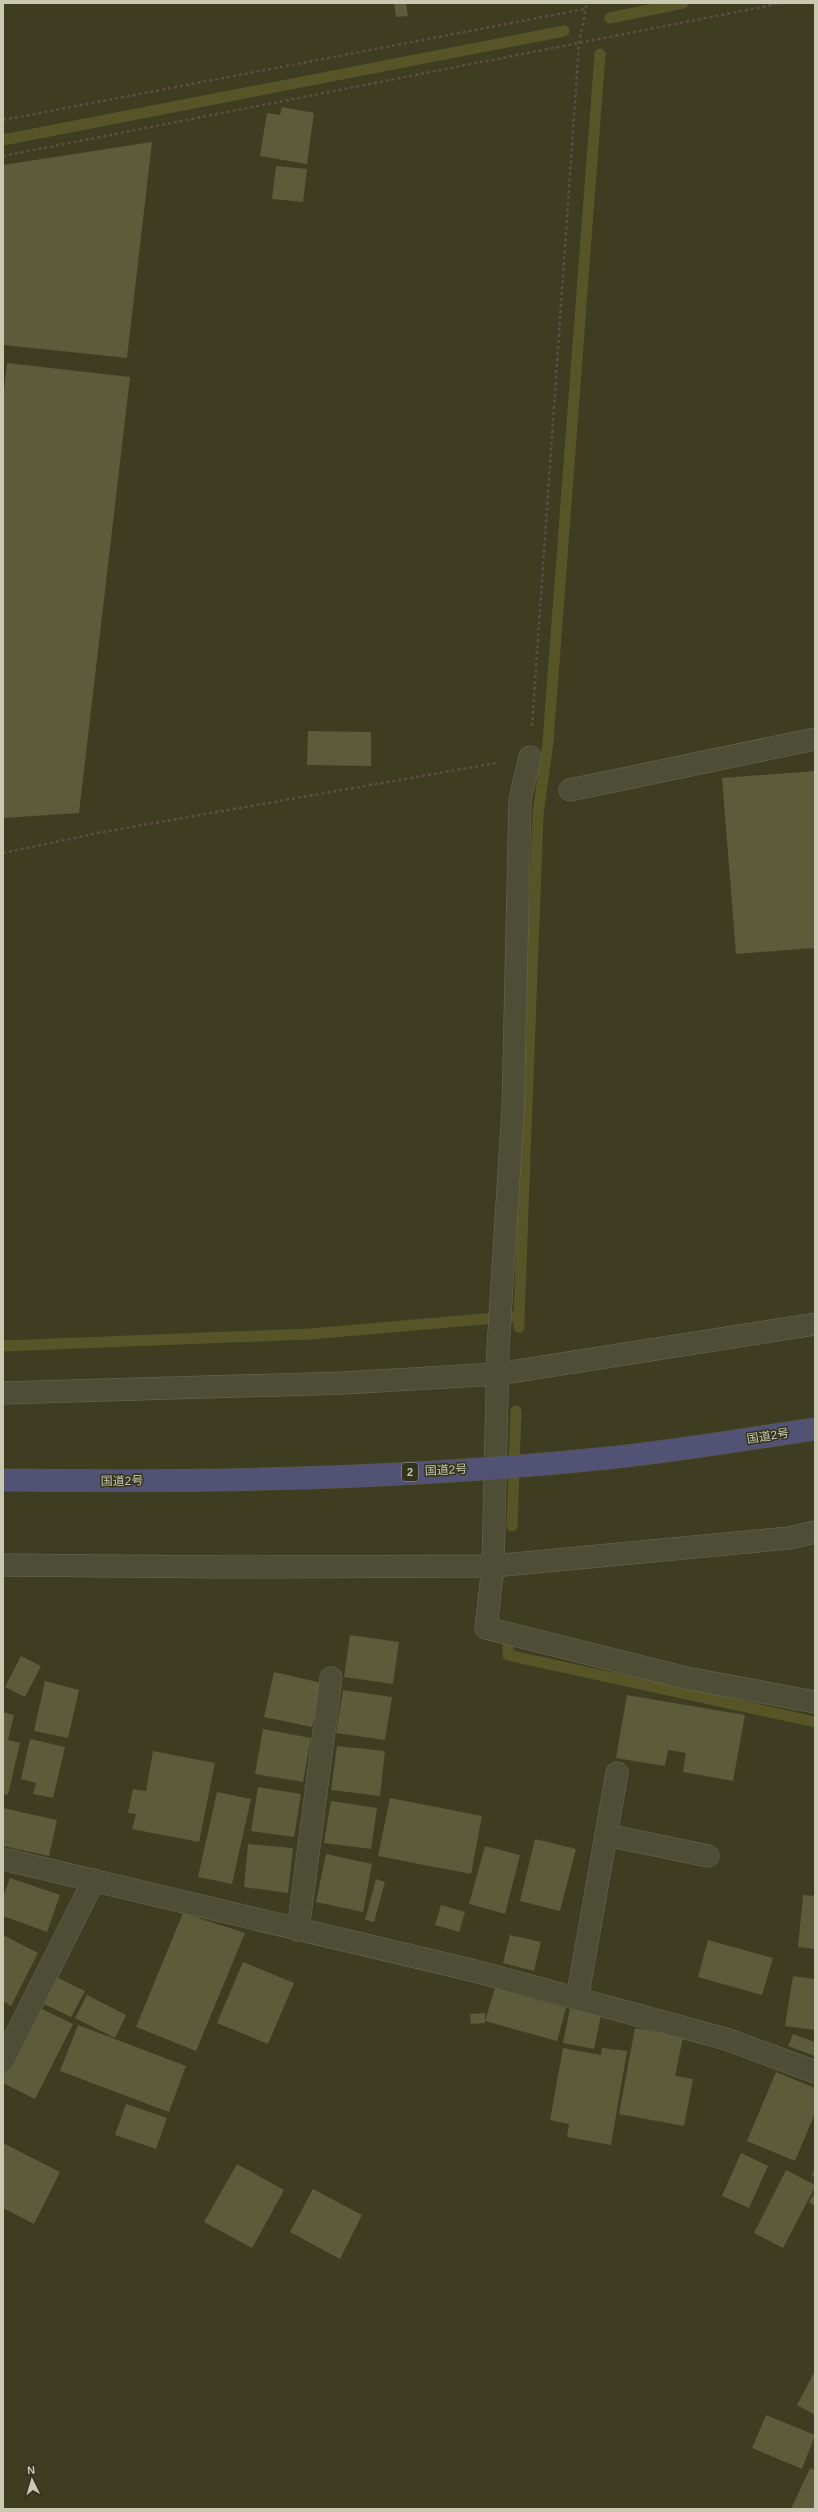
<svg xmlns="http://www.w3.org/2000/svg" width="818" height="2512" viewBox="0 0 818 2512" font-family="Helvetica,'Noto Sans JP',sans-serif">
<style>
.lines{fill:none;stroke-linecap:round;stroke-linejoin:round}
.stream{stroke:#575528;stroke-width:11}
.building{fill:#5c5b3a}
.minor-casing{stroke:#6c6b54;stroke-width:23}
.path{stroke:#5c4e42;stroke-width:2.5;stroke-dasharray:3 3;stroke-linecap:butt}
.minor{stroke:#4e4d36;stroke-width:22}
.highway-bridge-casing{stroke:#595841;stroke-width:23;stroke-linecap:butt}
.highway-bridge{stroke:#525275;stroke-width:22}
.labels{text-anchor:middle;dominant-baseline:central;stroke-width:3;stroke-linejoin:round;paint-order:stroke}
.shield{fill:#33321b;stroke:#9c9c84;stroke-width:1}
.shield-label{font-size:11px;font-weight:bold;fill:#c9c9b1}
.street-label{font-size:12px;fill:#c9c9b1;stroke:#33321b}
</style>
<rect width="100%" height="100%" fill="#3e3d22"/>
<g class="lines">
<!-- stream -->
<g class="stream">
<polyline points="610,18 683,3"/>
<polyline points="3,140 564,31"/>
<polyline points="519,1327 519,1316"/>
<polyline points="3,1346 310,1334 519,1316 538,814 548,742 600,54"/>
<polyline points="512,1526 516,1411"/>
<polyline points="508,1646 508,1655 815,1722"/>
</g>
</g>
<!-- building -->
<g class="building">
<polygon points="394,3 406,3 408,16 396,17"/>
<polygon points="282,107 314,113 307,164 260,156 267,113 280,115"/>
<polygon points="152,142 127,358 3,345 3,165"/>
<polygon points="276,166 307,169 303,202 272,199"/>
<polygon points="7,363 130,377 79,813 3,818 3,400"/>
<polygon points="308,731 371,732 371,766 307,765"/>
<polygon points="815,771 815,948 736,954 722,778"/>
<polygon points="350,1635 399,1642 393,1684 344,1677"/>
<polygon points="21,1656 41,1666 25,1697 5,1687"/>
<polygon points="274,1672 322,1683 312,1727 264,1717"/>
<polygon points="45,1681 79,1690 68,1738 34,1731"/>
<polygon points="343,1690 392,1697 385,1740 336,1733"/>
<polygon points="627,1695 745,1715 733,1781 683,1772 686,1753 668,1750 665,1766 616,1758"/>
<polygon points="3,1712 14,1715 8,1740 20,1743 8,1795 3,1794"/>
<polygon points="263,1729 311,1738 303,1782 255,1774"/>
<polygon points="30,1739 65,1747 53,1798 33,1794 36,1783 21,1779"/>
<polygon points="337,1746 385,1751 380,1796 331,1790"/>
<polygon points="153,1751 215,1763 199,1842 132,1829 136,1814 128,1813 133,1789 146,1791"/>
<polygon points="258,1787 301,1794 294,1837 251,1831"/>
<polygon points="217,1792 251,1799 232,1884 198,1877"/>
<polygon points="390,1798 482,1816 471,1874 378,1856"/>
<polygon points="331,1801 377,1808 371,1849 324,1843"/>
<polygon points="3,1808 57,1820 49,1856 3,1846"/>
<polygon points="535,1839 576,1849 560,1911 520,1901"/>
<polygon points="248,1844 293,1848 288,1893 244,1887"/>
<polygon points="485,1846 520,1855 505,1914 469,1904"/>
<polygon points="326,1854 372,1864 363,1912 316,1902"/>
<polygon points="10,1878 60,1895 47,1932 3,1916 3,1897"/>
<polygon points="376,1879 385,1882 374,1922 365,1920"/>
<polygon points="803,1895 815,1896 815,1949 798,1947"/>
<polygon points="441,1905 465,1912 459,1932 435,1925"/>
<polygon points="183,1913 245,1933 196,2051 136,2027"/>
<polygon points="3,1935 38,1953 11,2006 3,2001"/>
<polygon points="510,1935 541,1942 534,1971 503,1963"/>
<polygon points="708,1940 773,1958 762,1995 698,1977"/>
<polygon points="243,1962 294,1983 268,2044 217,2023"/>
<polygon points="54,1976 85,1991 71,2017 40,2002"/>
<polygon points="793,1976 815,1979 815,2030 785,2026"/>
<polygon points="495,1988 566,2008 557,2041 485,2021"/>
<polygon points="87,1995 126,2015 115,2038 75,2018"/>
<polygon points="38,2007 73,2024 35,2099 3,2083 3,2077"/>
<polygon points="570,2009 601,2015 594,2049 563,2043"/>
<polygon points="485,2013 485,2023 471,2024 470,2014"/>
<polygon points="78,2025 186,2066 169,2112 60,2071"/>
<polygon points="635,2028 683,2037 675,2076 693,2079 684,2126 619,2114"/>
<polygon points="793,2034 815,2042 815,2056 788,2046"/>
<polygon points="563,2048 601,2055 602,2048 627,2051 611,2145 567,2137 569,2124 550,2120"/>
<polygon points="776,2072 815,2088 815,2113 795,2161 747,2141"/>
<polygon points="126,2104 167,2118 156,2149 115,2135"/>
<polygon points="3,2143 60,2172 34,2224 3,2208"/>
<polygon points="741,2153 768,2166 749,2208 722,2196"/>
<polygon points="237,2164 284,2190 252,2248 204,2222"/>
<polygon points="815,2168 815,2177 812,2176"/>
<polygon points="786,2170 815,2185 815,2187 783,2248 754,2233"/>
<polygon points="313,2189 362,2215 340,2259 290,2232"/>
<polygon points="815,2193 815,2206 809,2202"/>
<polygon points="815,2371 815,2415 797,2405"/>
<polygon points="766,2415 815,2435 802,2469 752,2448"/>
<polygon points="810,2468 815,2470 815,2509 791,2509"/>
</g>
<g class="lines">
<!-- minor casing -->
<g class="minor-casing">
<g id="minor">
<polyline points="530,757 520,800 513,1109 498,1349 493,1566 486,1628 686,1678 815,1702"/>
<polyline points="570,790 815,739"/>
<polyline points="3,1393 344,1383 497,1374 815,1324"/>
<polyline points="3,1565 228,1567 493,1566 789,1538 815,1532"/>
<polyline points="606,1835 708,1856"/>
<polyline points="3,1859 475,1971 726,2039 815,2072"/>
<polyline points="298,1930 331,1678"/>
<polyline points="577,1999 617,1773"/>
<polyline points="3,2061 94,1880"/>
</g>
</g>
<!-- path -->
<g class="path">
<polyline points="3,120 585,9"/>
<polyline points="3,156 782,3"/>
<polyline points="532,726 579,44 587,3"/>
<polyline points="3,853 103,832 496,763"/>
</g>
<!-- minor -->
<use href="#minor" class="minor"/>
<!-- highway-bridge casing -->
<g class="highway-bridge-casing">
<path id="highway-bridge" d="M3,1480C205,1483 408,1479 608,1458C677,1451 746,1439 815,1429"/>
</g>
<!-- highway-bridge -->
<use href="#highway-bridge" class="highway-bridge"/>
</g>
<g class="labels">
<!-- shield labels -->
<rect class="shield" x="402" y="1463" width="16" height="18" rx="3"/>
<g class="shield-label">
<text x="410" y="1472">2</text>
</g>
<!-- street labels -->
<g class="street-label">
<text transform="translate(768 1436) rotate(-9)">国道2号</text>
<text transform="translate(446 1470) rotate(-3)">国道2号</text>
<text transform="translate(122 1481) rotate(-1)">国道2号</text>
</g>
</g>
<!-- border -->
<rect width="818" height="2512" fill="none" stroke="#c9c9b1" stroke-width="8"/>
<!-- north arrow -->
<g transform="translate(32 2480) rotate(355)" stroke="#33321b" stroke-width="3" paint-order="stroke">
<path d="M0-3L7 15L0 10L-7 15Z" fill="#c9c9b1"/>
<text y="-6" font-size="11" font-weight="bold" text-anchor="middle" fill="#c9c9b1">N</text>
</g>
</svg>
